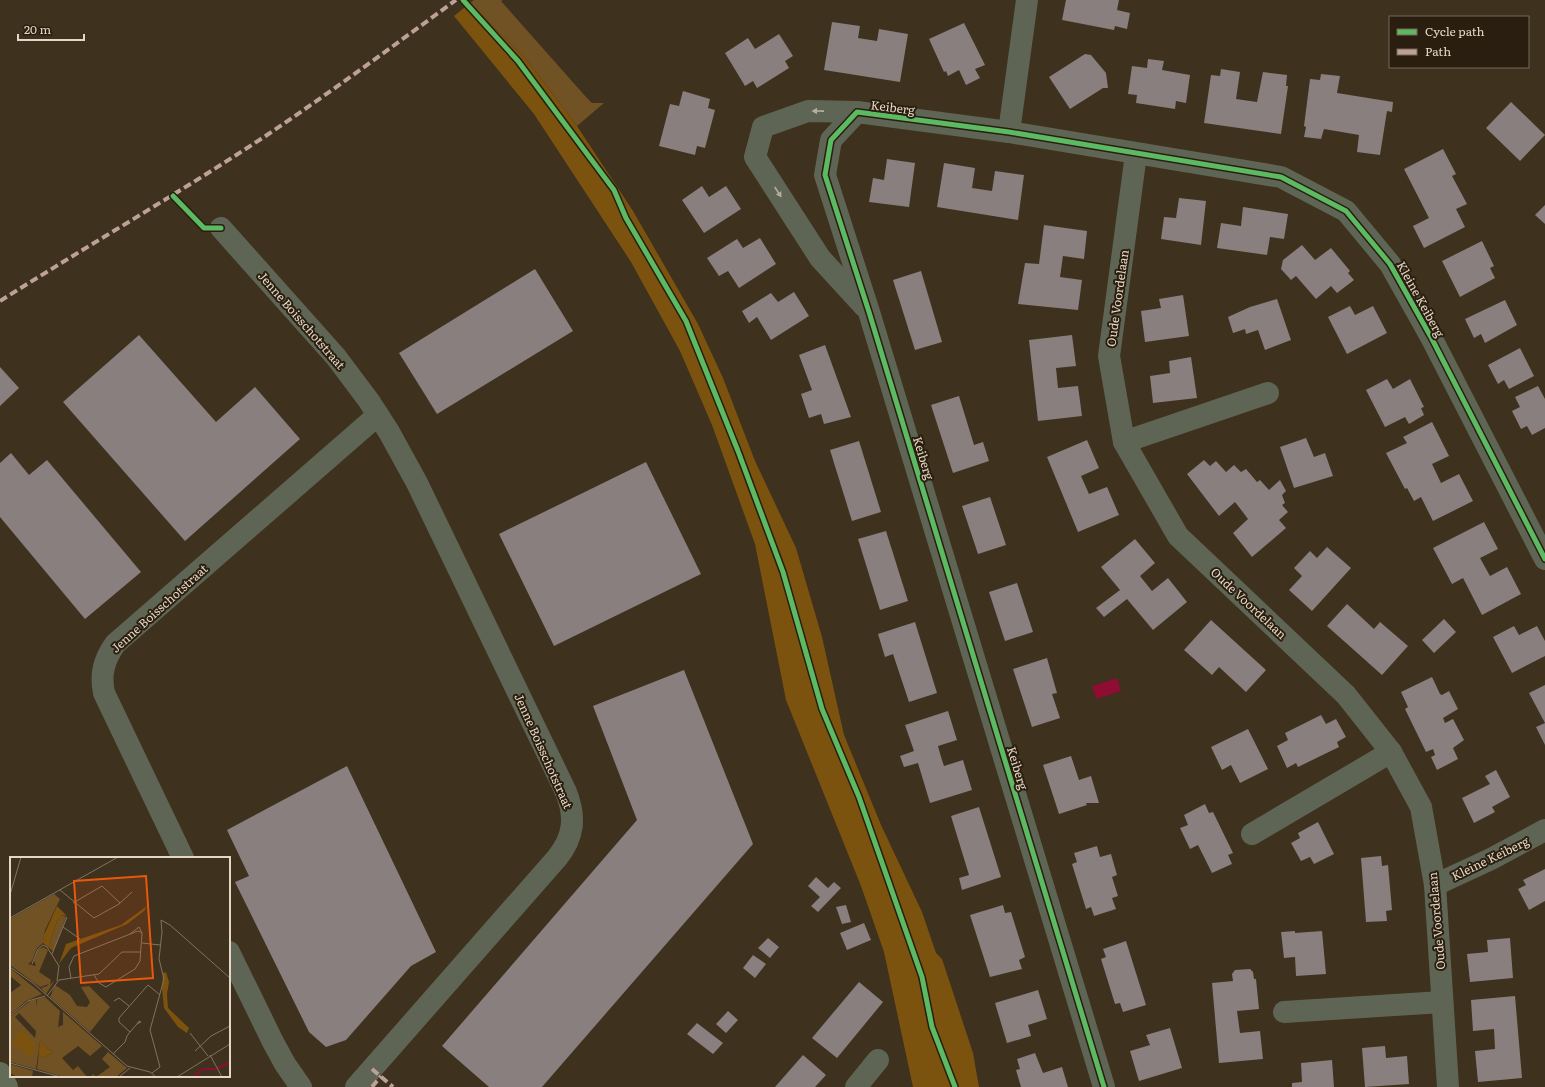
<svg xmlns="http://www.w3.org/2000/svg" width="1545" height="1087" viewBox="0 0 1545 1087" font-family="Literata,serif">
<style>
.green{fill:#715224}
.forest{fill:#7b530e}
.water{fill:#8f0c32}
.building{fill:#897f7e}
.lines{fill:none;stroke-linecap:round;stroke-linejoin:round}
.minor{stroke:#5f6554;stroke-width:22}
.major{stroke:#636c56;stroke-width:22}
.quiet{stroke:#bda197;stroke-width:4;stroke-dasharray:8 4;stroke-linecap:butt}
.cycleway-casing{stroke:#291e0f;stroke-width:8}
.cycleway{stroke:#5cba63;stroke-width:5}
.oneway{fill:#b7af9d}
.labels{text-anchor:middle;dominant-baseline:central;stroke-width:4;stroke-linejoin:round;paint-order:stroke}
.street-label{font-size:12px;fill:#e6d7c4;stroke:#291e0f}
.inset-river{fill:none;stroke:#8f0c32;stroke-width:2}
.inset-road{fill:none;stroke:#817360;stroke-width:1}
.view{fill:#e8590c;fill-opacity:0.15;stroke:#e8590c;stroke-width:2}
.inset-edge{fill:none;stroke:#e6d7c4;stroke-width:2}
</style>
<rect width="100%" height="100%" fill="#3e311e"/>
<!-- green -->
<polygon class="green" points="474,0 503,0 501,1 586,97 592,103 604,103 577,126 526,59 470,3"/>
<!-- forest -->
<polygon class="forest" points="470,3 526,59 577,126 633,211 698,324 723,378 755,461 796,548 822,637 844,735 881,825 922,912 936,953 942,959 973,1053 979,1087 913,1087 884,952 861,886 786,700 755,544 712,425 680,351 631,262 534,114 454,16"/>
<!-- water -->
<polygon class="water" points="1117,678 1121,691 1096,699 1092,686"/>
<!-- building -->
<g class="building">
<polygon points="1066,0 1119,0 1117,10 1130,13 1127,29 1115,26 1114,30 1062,20"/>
<polygon points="832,22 860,26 858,38 877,41 879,29 908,34 900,82 824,70"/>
<polygon points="964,23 985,65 975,69 980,78 966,85 959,70 948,76 946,71 944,72 929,39"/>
<polygon points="779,34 793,56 785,61 789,68 757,88 753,81 745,86 725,53 748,38 755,49"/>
<polygon points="1085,54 1091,55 1106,73 1108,88 1103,88 1070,109 1049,77"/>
<polygon points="1148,59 1164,61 1162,70 1190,75 1186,103 1176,101 1175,109 1136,103 1137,95 1128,94 1132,66 1147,68"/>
<polygon points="1221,69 1240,72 1236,99 1257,102 1263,72 1287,75 1286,86 1288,86 1281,134 1204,123 1211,75 1220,76"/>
<polygon points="1321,74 1340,76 1337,93 1393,102 1392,112 1387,111 1380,155 1357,152 1359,135 1324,129 1321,139 1304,137 1306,127 1304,126 1310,79 1320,80"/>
<polygon points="683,91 710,99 708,108 715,110 705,148 697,146 695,155 659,146 670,104 679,106"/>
<polygon points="1511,102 1545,135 1520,161 1486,128"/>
<polygon points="1443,149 1456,174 1452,176 1467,204 1456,209 1465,227 1424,248 1413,226 1429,218 1404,169"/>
<polygon points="887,159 915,163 909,207 869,202 873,178 884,180"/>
<polygon points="944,163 975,168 972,188 992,191 995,171 1024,175 1018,220 937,207"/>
<polygon points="702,186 709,197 726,186 741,209 704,233 682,200"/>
<polygon points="1179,198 1206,201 1201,245 1161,239 1164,217 1176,218"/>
<polygon points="1545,205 1545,224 1535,215"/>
<polygon points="1243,207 1288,214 1284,239 1270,237 1267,255 1217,248 1221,223 1241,226"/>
<polygon points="1044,225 1087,231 1084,259 1063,256 1060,277 1082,280 1078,310 1018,304 1025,263 1039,264"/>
<polygon points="760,238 776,264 739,288 728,271 719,276 707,258 737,239 743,248"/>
<polygon points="1482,241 1494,266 1490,268 1495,278 1460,297 1442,261"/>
<polygon points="1302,245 1315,260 1331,248 1350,271 1348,273 1354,280 1337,293 1331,286 1316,299 1296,276 1291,280 1281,269 1283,260"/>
<polygon points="535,269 573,331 437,414 399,353"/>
<polygon points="921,271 942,342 915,350 893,280"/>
<polygon points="794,292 809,316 771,340 757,317 749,323 742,311 771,293 778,302"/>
<polygon points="1183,295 1189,336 1145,342 1141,311 1161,308 1159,299"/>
<polygon points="1277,299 1291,340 1265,350 1258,330 1246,334 1245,329 1233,333 1228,317 1250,307"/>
<polygon points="1505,300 1517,325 1485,343 1481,334 1474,338 1465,319"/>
<polygon points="1350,306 1355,315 1373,306 1387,333 1347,354 1328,317"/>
<polygon points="139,335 216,422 255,387 300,439 185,541 63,402"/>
<polygon points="1072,335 1076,366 1056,368 1058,388 1078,386 1082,416 1038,421 1029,340"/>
<polygon points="825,345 851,417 824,424 821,414 809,418 801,394 812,390 799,355"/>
<polygon points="1520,348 1534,376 1509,389 1504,380 1498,384 1488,365"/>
<polygon points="1191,357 1197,398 1153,403 1150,376 1170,373 1169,361"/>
<polygon points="0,367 19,388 0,406"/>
<polygon points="1387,379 1393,389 1410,379 1424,407 1421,408 1424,415 1409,424 1405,417 1385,427 1366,390"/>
<polygon points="1538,386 1545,399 1545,428 1532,435 1527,426 1521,429 1512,411 1520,407 1515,397"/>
<polygon points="959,396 974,445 983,442 989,461 953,473 931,405"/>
<polygon points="1432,422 1449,456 1432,464 1441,483 1459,474 1473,501 1433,521 1421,497 1414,501 1407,488 1405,489 1386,453 1407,443 1403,437"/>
<polygon points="1306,438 1314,457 1325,453 1333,476 1294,488 1280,447"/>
<polygon points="1087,440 1099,468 1081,476 1089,494 1107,487 1119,515 1078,532 1047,457"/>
<polygon points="859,441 881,512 852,521 830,450"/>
<polygon points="11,453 29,475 47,460 141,572 85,619 0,517 0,463"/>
<polygon points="1204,460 1210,466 1216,461 1226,472 1234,465 1241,472 1246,469 1257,482 1260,480 1269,490 1280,480 1286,491 1282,495 1285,503 1282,505 1288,512 1279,520 1286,528 1252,557 1233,533 1248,519 1242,511 1235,502 1219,516 1187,474"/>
<polygon points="646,462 701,574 554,646 499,534"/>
<polygon points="990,497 1006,545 978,554 962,506"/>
<polygon points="1484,522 1498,549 1480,558 1490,576 1507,567 1521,594 1482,615 1463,578 1452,584 1433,548"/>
<polygon points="886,531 908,601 880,610 858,539"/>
<polygon points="1135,539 1155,563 1140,576 1152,591 1168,578 1187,602 1153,630 1127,599 1104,617 1096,608 1120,590 1101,567"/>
<polygon points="1327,547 1351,568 1312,611 1289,590 1302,576 1294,568 1310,551 1317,558"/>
<polygon points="1017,583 1033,632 1005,641 989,592"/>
<polygon points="1347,604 1374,629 1380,622 1408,646 1382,675 1327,626"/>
<polygon points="1444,619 1456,632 1434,653 1422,640"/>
<polygon points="1211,620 1266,670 1246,692 1219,667 1212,675 1184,650"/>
<polygon points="915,622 937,693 909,702 893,654 885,657 878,634"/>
<polygon points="1514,626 1519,635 1537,626 1545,641 1545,656 1512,673 1493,637"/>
<polygon points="1047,658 1057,693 1052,694 1060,718 1032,727 1013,669"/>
<polygon points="684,670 753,844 542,1087 489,1087 442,1046 637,820 593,706"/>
<polygon points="1432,677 1440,694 1442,695 1449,691 1458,709 1443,718 1445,723 1453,719 1464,740 1453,748 1458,759 1437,770 1431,757 1435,755 1433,749 1426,752 1405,709 1408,707 1401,692"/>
<polygon points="1545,685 1545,745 1536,727 1545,723 1529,693"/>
<polygon points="948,711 957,740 938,746 941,757 944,766 963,760 972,790 930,803 918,763 904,767 900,756 914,751 905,725"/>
<polygon points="1321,715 1326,724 1336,719 1346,737 1337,742 1339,747 1298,767 1296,763 1287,768 1277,746 1288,740 1285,733"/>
<polygon points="1248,729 1268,769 1240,783 1231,765 1222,770 1211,747"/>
<polygon points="1071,756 1079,780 1091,776 1099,803 1086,803 1087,805 1059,814 1043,765"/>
<polygon points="347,766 436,952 411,966 346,1040 326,1047 309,1032 235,882 249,876 227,830"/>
<polygon points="1496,770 1510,797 1492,807 1495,812 1474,823 1462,798 1490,784 1485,776"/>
<polygon points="1205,804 1209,813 1213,812 1233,853 1228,855 1232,864 1212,873 1198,845 1190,849 1180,828 1188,825 1184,815"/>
<polygon points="979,807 1001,877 962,890 959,878 969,875 951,816"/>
<polygon points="1318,822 1334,854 1314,864 1310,857 1301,861 1291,843 1300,838 1298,833"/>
<polygon points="1097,846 1100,857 1111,854 1117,875 1112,877 1118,896 1112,898 1116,909 1094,916 1091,907 1086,909 1072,864 1077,862 1074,853"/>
<polygon points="1381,856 1382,866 1388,865 1392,910 1386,911 1387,921 1366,922 1361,858"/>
<polygon points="1545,869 1545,901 1529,910 1518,889 1526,885 1523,880"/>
<polygon points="816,877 828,888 834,882 841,888 818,912 811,906 820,897 808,886"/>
<polygon points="846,905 851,922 842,924 836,907"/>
<polygon points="1003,905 1005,913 1011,912 1025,957 1019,960 1022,969 990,977 970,915"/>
<polygon points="864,923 871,940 847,950 840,933"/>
<polygon points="1295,931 1295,933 1322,931 1326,974 1296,976 1295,957 1284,958 1281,932"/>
<polygon points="768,938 779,947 770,958 758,948"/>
<polygon points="1510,938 1513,978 1470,982 1467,954 1488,952 1487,940"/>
<polygon points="1126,941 1146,1005 1123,1012 1120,1003 1115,1004 1101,959 1106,957 1103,949"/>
<polygon points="753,955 766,964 755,978 743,968"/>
<polygon points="1250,969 1253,972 1254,979 1256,979 1259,1009 1237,1011 1240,1033 1260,1031 1263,1059 1219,1063 1212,983 1233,981 1232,974 1235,970"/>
<polygon points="859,982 883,1002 837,1058 812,1038"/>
<polygon points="1038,990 1047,1019 1028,1025 1031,1036 1007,1043 995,1003"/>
<polygon points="1515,996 1522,1078 1478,1082 1475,1051 1495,1049 1494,1029 1473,1031 1471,1000"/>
<polygon points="728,1011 738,1020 726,1033 716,1024"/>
<polygon points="697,1023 723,1043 713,1054 687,1034"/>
<polygon points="1170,1028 1182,1068 1139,1081 1130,1051 1150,1045 1146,1035"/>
<polygon points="1385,1046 1386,1058 1407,1056 1409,1084 1365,1087 1362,1048"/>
<polygon points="1035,1053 1043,1073 1062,1067 1068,1087 1021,1087 1016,1070 1020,1069 1017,1059"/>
<polygon points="803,1055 826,1075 815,1087 775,1087"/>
<polygon points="1332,1060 1334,1087 1292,1087 1292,1083 1302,1082 1301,1063"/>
</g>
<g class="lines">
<!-- minor -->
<g class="minor">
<polyline points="857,112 808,111 763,127 755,157 820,258 864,306"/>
<polyline points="1009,132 1027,0"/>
<polyline points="1136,154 1109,356 1124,442 1178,536 1346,695 1391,752 1421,807 1435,885 1448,1087"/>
<path d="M221,228L336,357L369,401L389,432L417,483L566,792C576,817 574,837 557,858L356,1087"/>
<polyline points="1124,442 1268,393"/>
<polyline points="1252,834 1391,752"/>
<path d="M183,858L104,693C100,674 104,660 115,644L378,415"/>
<polyline points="1435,885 1491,859 1545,830"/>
<polyline points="229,952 273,1042 285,1064 301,1087"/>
<polyline points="1284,1012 1442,1002"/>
<polyline points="856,1087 878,1060"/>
<polyline points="1104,1087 869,312 825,175 831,140 857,112 1009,132 1281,177 1346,211 1390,264 1432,339 1545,559"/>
</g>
<!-- major -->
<polyline class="major" points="0,1073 7,1087"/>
<!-- quiet -->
<g class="quiet">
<path d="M0,301C89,245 179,193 267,135C331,92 393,46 456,0"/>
<polyline points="372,1069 393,1087"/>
<polyline points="372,1087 381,1076"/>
</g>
<!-- cycleway casing -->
<g class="cycleway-casing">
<g id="cycleway">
<polyline points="463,0 518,61 614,190 626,218 686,321 738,451 783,572 822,709 859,797 922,977 932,1027 955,1087"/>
<polyline points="173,196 204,228 221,228"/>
<polyline points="1104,1087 869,312 825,175 831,140 857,112 1009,132 1281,177 1346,211 1390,264 1432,339 1545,559"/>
</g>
</g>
<!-- cycleway -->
<use href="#cycleway" class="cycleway"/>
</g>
<!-- one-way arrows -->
<defs><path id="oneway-solid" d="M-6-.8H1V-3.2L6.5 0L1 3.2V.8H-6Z"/></defs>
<g class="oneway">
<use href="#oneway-solid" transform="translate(818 111) rotate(-179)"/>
<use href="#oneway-solid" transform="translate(778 192) rotate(57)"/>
</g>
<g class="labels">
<!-- street labels -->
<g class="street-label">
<text transform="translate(893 107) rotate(7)">Keiberg</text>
<text transform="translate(1117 298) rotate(-82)">Oude Voordelaan</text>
<text transform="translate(1421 299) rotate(61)">Kleine Keiberg</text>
<text transform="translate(302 320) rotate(49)">Jenne Boisschotstraat</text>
<text transform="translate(924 458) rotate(73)">Keiberg</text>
<text transform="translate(1249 603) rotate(43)">Oude Voordelaan</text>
<text transform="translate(159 608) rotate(-42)">Jenne Boisschotstraat</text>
<text transform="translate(544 751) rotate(66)">Jenne Boisschotstraat</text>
<text transform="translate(1018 768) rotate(73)">Keiberg</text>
<text transform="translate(1490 858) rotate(-26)">Kleine Keiberg</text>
<text transform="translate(1436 921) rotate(-95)">Oude Voordelaan</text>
</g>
</g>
<!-- overview -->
<g transform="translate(10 857)">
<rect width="220" height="220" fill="#3e311e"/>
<path d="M44,37L50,42L35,73L33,86L27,91L22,104L18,107L26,109L24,104L28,93L33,90L38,93L29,115L41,123L40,128L45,123L36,137L31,131L37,129L39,127L30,130L0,108V62ZM52,58L56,60L45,90L39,88L47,64ZM0,111L32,137L16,144L0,158V136L11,128L0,119ZM45,128L60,138L67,149L77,150L80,145L71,130L79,129L100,150L80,175L40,140ZM35,140L50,154L48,170L53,168V155L92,189L80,199L68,189L52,201L63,213L68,209L77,220H54L27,212L29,198L34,201L44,194L38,192L30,184L26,212L0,205V160L20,144L26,142V151L27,142ZM9,156L26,174L25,181L5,160ZM98,195L117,211L106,220H81L83,217L86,220L100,210L92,202ZM0,207L23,214L22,220H7L0,216Z" fill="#715224" fill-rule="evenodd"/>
<path d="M47,49L57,59L52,58L47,64L39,88L45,90L43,94L33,86L34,78ZM137,49L134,54L117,67L61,91L49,107L56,87L111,68ZM156,115L159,125L157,137L158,151L179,171L177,176L168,170L154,151L152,131L153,116ZM11,172L25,186V195L19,200L2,185ZM30,184L38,192L44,194L34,201L29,198L27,212Z" fill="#7b530e"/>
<path class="inset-river" d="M208,211L220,205M183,220L193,212H206"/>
<path class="inset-road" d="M50,33L84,61L109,47L122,35M0,38L11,0M63,46L92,29L110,46M0,61L108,0M151,63L160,68L220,121M53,70L70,82M120,77L129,70L132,76M132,86L150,88M42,97L57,60M22,107L28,92L33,88L37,90L49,109L47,124M0,110L23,126L117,209L140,215L146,220M61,121L59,110L64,99L128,74L132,76L130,104L125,112L96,130L89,126L84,118M37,139L49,123L89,117L112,95H131M104,144L109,141L119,149M0,159L18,144L35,139M120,175L109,165V161L138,128L150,138M180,176L198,199M185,194L201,179L220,169M103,197L115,185L117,179L120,175L127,167L129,164L131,165L127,167M200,198L212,220M0,206L51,220M142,216L150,210L140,173L154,122L149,102L152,75L151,63M109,220L120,211M167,220L220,187"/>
<path class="view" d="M136,19L143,121L71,126L64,24Z"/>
<rect width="220" height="220" class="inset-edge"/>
</g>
<!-- legend -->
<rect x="1389" y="16" width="140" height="52" fill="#291e0f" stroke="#756857"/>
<rect x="1397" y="29" width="20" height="6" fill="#5cba63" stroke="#756857"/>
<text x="1425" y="36" font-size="12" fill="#e6d7c4">Cycle path</text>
<rect x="1397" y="49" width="20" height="6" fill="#bda197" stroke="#756857"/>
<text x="1425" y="56" font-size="12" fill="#e6d7c4">Path</text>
<!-- scale -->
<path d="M18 34v6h66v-6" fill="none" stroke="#e6d7c4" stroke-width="2"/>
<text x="24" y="34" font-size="12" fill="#e6d7c4" stroke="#291e0f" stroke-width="3" paint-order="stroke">20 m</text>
</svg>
